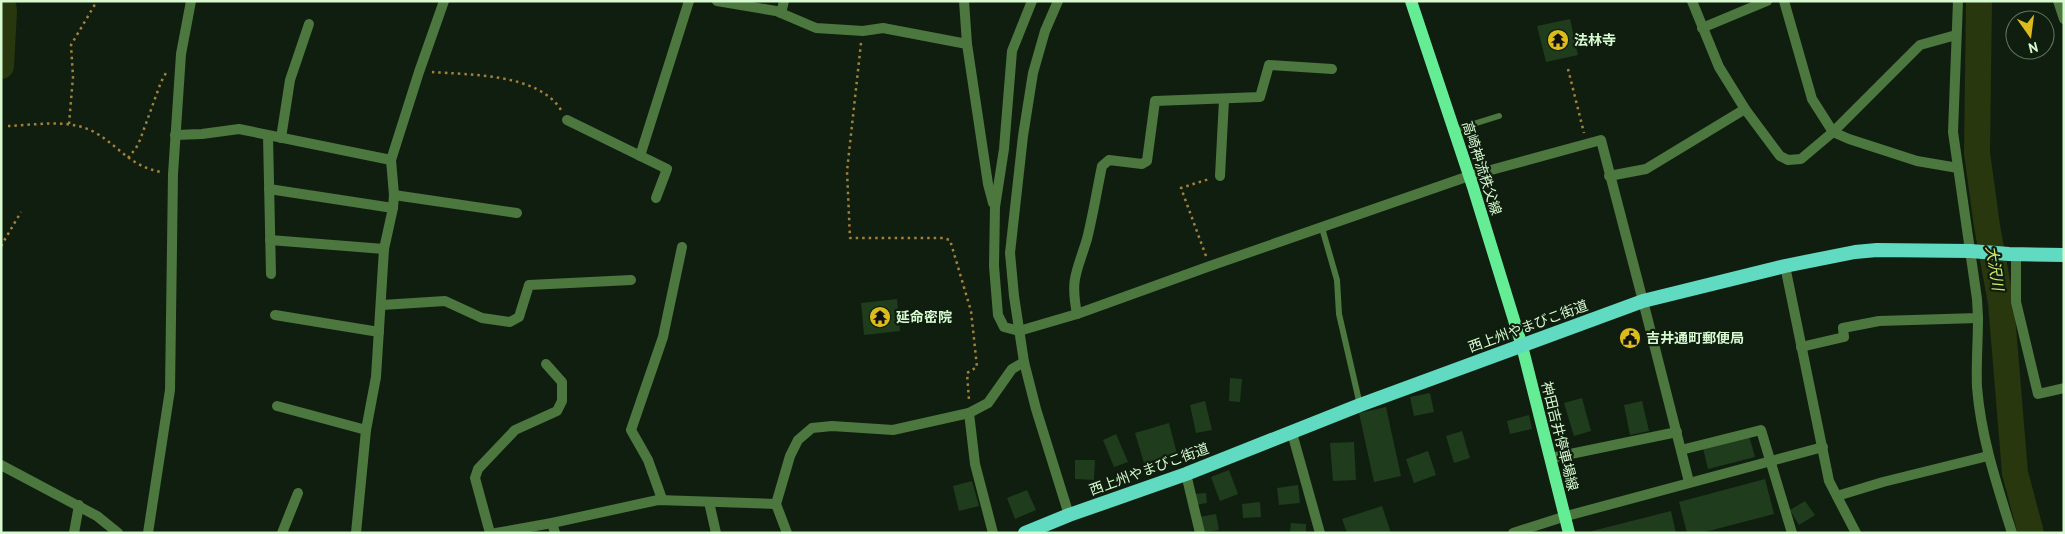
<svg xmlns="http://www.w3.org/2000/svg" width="2065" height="534" viewBox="0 0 2065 534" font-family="'PT Sans','Noto Sans JP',sans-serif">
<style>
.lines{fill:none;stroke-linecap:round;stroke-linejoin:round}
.river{stroke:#28370e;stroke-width:26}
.building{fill:#1f3c1d}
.path{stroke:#a3813b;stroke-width:2.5;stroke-dasharray:2.5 4;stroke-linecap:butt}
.service{stroke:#4c773f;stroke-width:6}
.minor{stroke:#4c773f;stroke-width:10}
.tertiary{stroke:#4c773f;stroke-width:10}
.primary{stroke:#65ed95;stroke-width:12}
.trunk{stroke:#60dac0;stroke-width:14}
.labels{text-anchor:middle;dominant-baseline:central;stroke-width:4.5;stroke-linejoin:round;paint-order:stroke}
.poi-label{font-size:14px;font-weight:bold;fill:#d7fad1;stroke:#101e0f;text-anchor:start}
.street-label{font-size:14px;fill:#d7fad1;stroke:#101e0f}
.water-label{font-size:15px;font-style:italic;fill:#d4ee6b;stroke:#101e0f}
</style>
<rect width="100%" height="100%" fill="#101e0f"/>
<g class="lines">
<!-- river -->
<g class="river">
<polyline points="1979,1 1977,153 1987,226 2001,303 2015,473 2031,533"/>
<polyline points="1,66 4,11 2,1"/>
</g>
</g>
<!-- building -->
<g class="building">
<polygon points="1570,19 1578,55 1546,62 1537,26"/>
<polygon points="897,299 900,331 864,335 861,303"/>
<polygon points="1230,378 1242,379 1240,402 1229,401"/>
<polygon points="1430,393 1434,412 1414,416 1410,397"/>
<polygon points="1582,398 1591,431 1574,436 1564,403"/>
<polygon points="1205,401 1212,430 1196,433 1190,405"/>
<polygon points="1642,401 1649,431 1630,435 1624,405"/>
<polygon points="1386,407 1401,476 1374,482 1359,413"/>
<polygon points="1529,415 1532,429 1510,434 1507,421"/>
<polygon points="1169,423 1177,454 1144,463 1135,433"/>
<polygon points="1462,431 1470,458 1454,463 1446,436"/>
<polygon points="1116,434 1128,462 1114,467 1103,440"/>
<polygon points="1749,436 1755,457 1708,469 1703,448"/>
<polygon points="1354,442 1356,480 1333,481 1330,443"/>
<polygon points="1428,451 1436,475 1414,483 1406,459"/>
<polygon points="1075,460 1095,460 1094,480 1075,479"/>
<polygon points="1229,470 1238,494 1220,501 1211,477"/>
<polygon points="1765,479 1774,514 1701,533 1687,533 1679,502"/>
<polygon points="972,481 979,506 959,511 953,486"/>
<polygon points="1298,485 1300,503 1279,505 1277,488"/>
<polygon points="1027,490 1036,510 1015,519 1007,498"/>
<polygon points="1206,493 1207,503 1195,505 1194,494"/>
<polygon points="1805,501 1815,515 1799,525 1790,510"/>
<polygon points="1260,502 1261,517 1243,518 1242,504"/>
<polygon points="1382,506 1391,533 1347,533 1342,519"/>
<polygon points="1671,511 1676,533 1592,533 1592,531"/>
<polygon points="1216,514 1219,530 1202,533 1199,517"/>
<polygon points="1291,523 1306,524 1306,533 1290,533"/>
</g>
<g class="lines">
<!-- path -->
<g class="path">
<polyline points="861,43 847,171 850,238 943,238 950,240 971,311 977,367 967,373 969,400"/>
<polyline points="1568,69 1584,133"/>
<path d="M432,72C469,75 538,73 561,110"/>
<polyline points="69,124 73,77 71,45 97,1"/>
<path d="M8,126C37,125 70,118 96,133C121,148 130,166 161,172"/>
<polyline points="128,158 136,148 140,140 161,82 167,71"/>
<polyline points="1,246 21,212"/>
<polyline points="1206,256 1181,188 1209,179"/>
</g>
<!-- service -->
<g class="service">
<polyline points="1454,130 1499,116"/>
<polyline points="1322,228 1337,280 1339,314 1360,405"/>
</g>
<!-- minor -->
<g class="minor">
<polyline points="717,1 776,11 816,28 863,31 883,28 967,44"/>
<polyline points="964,1 967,44 988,184 993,203"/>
<polyline points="1032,1 1012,51 1004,149 995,207 994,266 998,315 1004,327 1019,331 1077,314 1210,266 1469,176 1601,140 1643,301"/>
<polyline points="1692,1 1719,67 1745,109 1780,156 1788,160 1801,159 1833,132 1920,45 1956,35"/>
<polyline points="1784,1 1812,99 1833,132 1849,139 1917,161 1958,168"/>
<polyline points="2058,1 2064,19"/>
<polyline points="781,13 784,1"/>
<polyline points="1702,28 1767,1"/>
<polyline points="567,120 667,169 656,198"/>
<polyline points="175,135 202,134 239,129 391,160"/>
<polyline points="268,136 271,274"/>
<polyline points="281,138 290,80 309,24"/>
<polyline points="640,156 689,1"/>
<polyline points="1220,176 1224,100"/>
<polyline points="1609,176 1646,169 1745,109"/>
<polyline points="269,189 393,208"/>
<polyline points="394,195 517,213"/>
<polyline points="270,240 384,249"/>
<polyline points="2016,254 2016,302 2038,394 2064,388"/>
<polyline points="1785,266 1829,481 1856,533"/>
<polyline points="382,305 445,301 482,318 510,322 519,317 529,285 631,280"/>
<path d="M1077,314C1070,278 1077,272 1087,239C1093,215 1097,190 1102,166L1109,160L1142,164L1147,161L1155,101L1260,97L1269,65L1332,69"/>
<polyline points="275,315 379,332"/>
<path d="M1978,318C1978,341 1976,365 1977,387C1981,438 1997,485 2012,533"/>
<polyline points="1801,347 1844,337 1843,328 1879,321 1978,318 1977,299 1953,132 1958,1"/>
<polyline points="277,406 366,430"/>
<polyline points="1292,433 1320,533"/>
<polyline points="1681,450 1761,430 1792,533"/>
<polyline points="1551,458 1677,432"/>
<polyline points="1,465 97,516 118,533"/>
<polyline points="1186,474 1200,533"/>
<polyline points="1837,496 1883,482 1988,456"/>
<polyline points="662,499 648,460 631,430 663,337 682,247"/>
<polyline points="709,502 716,533"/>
<polyline points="1563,517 1823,447"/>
<polyline points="552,523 555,533"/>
<polyline points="74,533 79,505"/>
<polyline points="148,533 170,390 173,174 181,54 191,1"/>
<polyline points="282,533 298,493"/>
<polyline points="356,533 366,430 376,377 384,249 393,208 394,195 391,160 419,72 444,1"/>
<polyline points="490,533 475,478 478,469 515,430 557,411 562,401 562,382 546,364"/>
<polyline points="496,533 552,523 658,500 776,504"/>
<polyline points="787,533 776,504 790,456 798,440 812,428 832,426 893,430 969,413"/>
<polyline points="993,533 975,464 969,413 988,403 1012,369 1024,362"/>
</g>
<!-- tertiary -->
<g class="tertiary">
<polyline points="1058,1 1045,31 1033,73 1023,136 1010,253 1014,296 1024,362 1036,409 1069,515"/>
<polyline points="1643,301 1689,482"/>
<polyline points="1513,533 1563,517"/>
</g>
<!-- primary -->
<polyline class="primary" points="1411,1 1473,187 1522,346 1569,533"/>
<!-- trunk -->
<polyline class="trunk" points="1025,533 1069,515 1186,474 1360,405 1643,301 1785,266 1855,252 1877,250 1970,251 2009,254 2064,255"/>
</g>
<!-- icons -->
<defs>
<g id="temple-disc" transform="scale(1.125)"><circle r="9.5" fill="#dcbc1a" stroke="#101e0f"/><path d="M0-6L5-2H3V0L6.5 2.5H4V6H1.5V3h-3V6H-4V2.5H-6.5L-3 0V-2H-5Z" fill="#111"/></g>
<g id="civic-disc" transform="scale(1.125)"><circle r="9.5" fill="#dcbc1a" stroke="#101e0f"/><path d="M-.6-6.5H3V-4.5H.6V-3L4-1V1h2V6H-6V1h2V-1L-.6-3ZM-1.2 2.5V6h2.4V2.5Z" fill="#111"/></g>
</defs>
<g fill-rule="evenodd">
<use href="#temple-disc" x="1558" y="40"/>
<use href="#temple-disc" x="880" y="317"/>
<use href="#civic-disc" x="1630" y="338"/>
</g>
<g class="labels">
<!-- poi labels -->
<g class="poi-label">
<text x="1574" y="40">法林寺</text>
<text x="896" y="317">延命密院</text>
<text x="1646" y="338">吉井通町郵便局</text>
</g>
<!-- street labels -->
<g class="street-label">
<text transform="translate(1482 168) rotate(72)">高崎神流秩父線</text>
<text transform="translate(1528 326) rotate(-20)">西上州やまびこ街道</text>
<text transform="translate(1560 436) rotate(76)">神田吉井停車場線</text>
<text transform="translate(1149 469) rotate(-20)">西上州やまびこ街道</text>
</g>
<!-- water labels -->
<g class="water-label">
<text transform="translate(1995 268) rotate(81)">大沢川</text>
</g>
</g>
<!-- border -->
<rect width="2065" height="534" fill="none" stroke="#d7fad1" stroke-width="5"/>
<!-- north arrow -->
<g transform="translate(2030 35) rotate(166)"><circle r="24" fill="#101e0f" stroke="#60765d"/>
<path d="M0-4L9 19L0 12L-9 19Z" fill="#dcbc1a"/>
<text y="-8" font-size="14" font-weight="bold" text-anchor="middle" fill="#d7fad1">N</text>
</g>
</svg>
